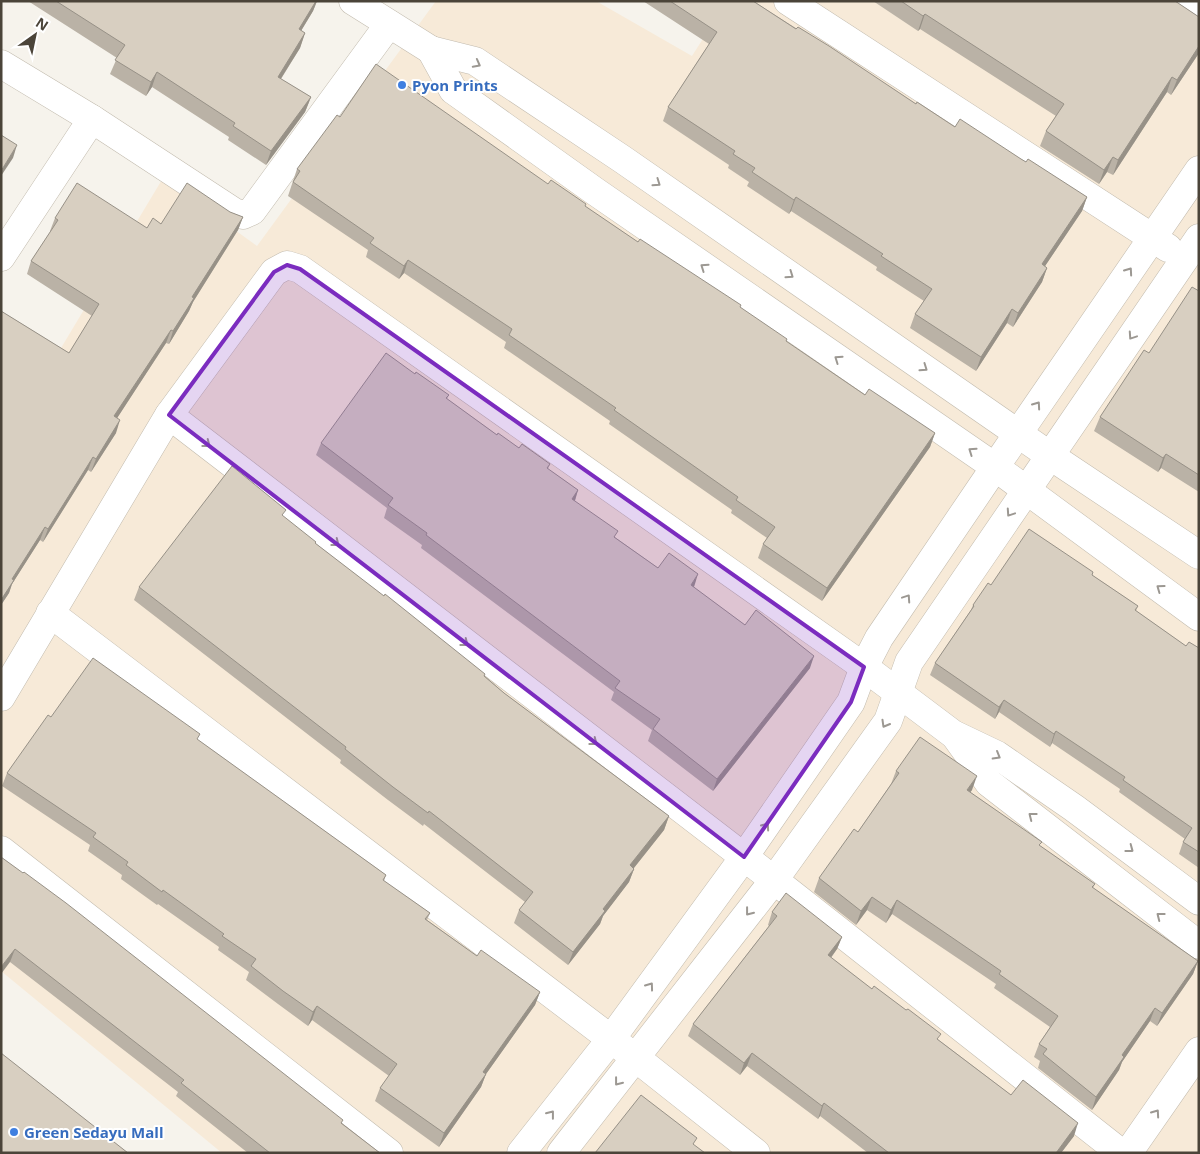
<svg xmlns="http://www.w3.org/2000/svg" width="1200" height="1154" viewBox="0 0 1200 1154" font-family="'Open Sans',sans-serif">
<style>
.commercial{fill:#f7ead8}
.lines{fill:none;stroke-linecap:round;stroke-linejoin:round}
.minor-casing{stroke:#c2bbae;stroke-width:29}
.minor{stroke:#fff;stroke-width:28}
.wall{fill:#bab2a6}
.shaded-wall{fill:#979187}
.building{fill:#d8cfc1;stroke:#979187}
.oneway{stroke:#9c9892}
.marked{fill:#7b2cbf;fill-opacity:0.2;stroke:#7b2cbf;stroke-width:4;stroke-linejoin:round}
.shop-dot{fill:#3f7fe0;stroke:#fff;stroke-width:2}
.labels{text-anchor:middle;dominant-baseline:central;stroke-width:4;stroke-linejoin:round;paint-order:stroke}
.shop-label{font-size:15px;font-weight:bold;fill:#366cbe;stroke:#fff;text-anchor:start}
</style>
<rect width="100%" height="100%" fill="#f6f3ec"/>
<!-- commercial -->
<polygon class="commercial" points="436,1 596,1 692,56 727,1 1199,1 1199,1153 222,1153 1,971 1,448 163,178 257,246"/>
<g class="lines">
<!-- minor casing -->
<g class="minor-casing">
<g id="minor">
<polyline points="353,1 431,50 475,61 622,159 1049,455 1199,555"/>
<polyline points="788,1 1168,248"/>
<polyline points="1184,1 1199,11"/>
<polyline points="431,50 453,90 596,192 995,467 1199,617"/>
<polyline points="1,64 92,119 234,212 243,215 252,211 389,24"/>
<polyline points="1,257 92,119"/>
<polyline points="169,415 774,880 1121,1153"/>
<polyline points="50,613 636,1058 756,1153"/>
<polyline points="1,697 169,415 274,272 287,265 300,269 864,667 953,734 997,755 1074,808 1199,901"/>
<polyline points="956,737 989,783 1199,945"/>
<polyline points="1,850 389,1153"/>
<polyline points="521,1153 611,1039 744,857 851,702 864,667 879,638 995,467 1199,170"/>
<polyline points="561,1153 774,880 888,721 909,662 1199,238"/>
<polyline points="1128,1153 1199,1051"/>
</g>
</g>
<!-- minor -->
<use href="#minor" class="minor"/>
</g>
<!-- wall -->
<g class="wall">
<polygon points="28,1 317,1 313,11 301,31 305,33 300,48 281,79 311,97 305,112 266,165 228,140 229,137 152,87 146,96 110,74 117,58"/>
<polygon points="643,1 753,1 916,104 955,127 1021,159 1087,197 1082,211 1045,266 1047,268 1042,282 1013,327 1007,323 976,371 910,328 915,314 924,301 876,270 877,267 791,211 789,214 747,186 749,182 728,168 729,165 663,121 668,107 709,44"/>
<polygon points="873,1 1175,1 1199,17 1199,53 1171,95 1167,92 1113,175 1107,172 1099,184 1040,146 1046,131 1056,116 920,29 918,31"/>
<polygon points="340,117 548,184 585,207 638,242 740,307 786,342 865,395 935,433 930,447 822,601 758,558 763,544 767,538 731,513 732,510 609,424 610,421 504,348 506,342 404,273 399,279 366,257 368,250 288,196 297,169"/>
<polygon points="230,212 243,217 238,230 193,302 189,311 169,344 166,343 117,418 116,433 91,472 88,470 43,542 40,540 12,584 9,593 1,605 1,311 69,353 92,316 27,274 31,261 51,231 50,231 55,218 147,228 161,224"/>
<polygon points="1199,291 1199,492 1161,468 1158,472 1094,431 1100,417 1149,353"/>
<polygon points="415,374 449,395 447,399 497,435 519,448 550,464 548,469 578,490 575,501 616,538 658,568 693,587 745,625 810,668 713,791 648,741 652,730 611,700 614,692 421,548 422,545 384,518 387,508 316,455 321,443"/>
<polygon points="283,517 315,543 485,676 504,693 669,816 664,830 634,868 634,869 629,882 603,916 600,924 568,965 514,923 519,910 525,902 424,824 423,826 388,800 340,763 341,760 134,600 139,587"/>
<polygon points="1093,572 1092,575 1138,606 1136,611 1186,646 1199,648 1199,868 1179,854 1183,842 1185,839 1119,792 1120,789 1052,743 1050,747 999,712 995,719 930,675 935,663 971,610 973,605 991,585"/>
<polygon points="51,717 198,740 386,875 384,881 430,913 427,920 477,956 540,992 535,1005 486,1074 481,1087 439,1147 375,1101 380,1088 389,1076 312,1020 308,1026 278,1004 246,980 249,972 218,950 219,947 158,904 157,905 121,879 122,875 88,851 90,845 2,786 7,773"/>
<polygon points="896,771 972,790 970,792 1040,846 1095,884 1093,888 1198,961 1193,974 1157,1026 1150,1021 1122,1062 1119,1070 1092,1110 1038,1068 1040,1061 1034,1057 1039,1044 1050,1027 994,988 996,984 892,914 886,923 867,910 856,925 814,892 819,878 858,832 891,784"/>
<polygon points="1,857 342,1123 380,1153 248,1153 176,1096 178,1092 10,962"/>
<polygon points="772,912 842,937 837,949 831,958 1011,1095 1074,1136 1061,1153 868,1153 820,1116 818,1119 747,1066 740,1075 688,1036 693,1024 769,926 768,925"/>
</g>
<!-- shaded-wall -->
<g class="shaded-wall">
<polygon points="316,1 317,1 313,11 293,44 299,29"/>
<polygon points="925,14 920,29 918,31 923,16"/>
<polygon points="305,33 300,48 273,91 278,77"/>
<polygon points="1199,46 1199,53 1171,95 1177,80"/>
<polygon points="157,72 152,87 146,96 151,82"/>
<polygon points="1172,77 1167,92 1113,175 1118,160"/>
<polygon points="311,97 305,112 266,165 271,151"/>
<polygon points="17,145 13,158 1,176 1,171"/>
<polygon points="1113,157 1107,172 1099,184 1104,170"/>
<polygon points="796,197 791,211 789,214 794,200"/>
<polygon points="1087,197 1082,211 1037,278 1042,264"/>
<polygon points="243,217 238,230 193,302 189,311 169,344 173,331 192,297"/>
<polygon points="408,260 404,273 399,279 404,266"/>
<polygon points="1047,268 1042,282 1013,327 1018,313"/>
<polygon points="1012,309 1007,323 976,371 981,357"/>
<polygon points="171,330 166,343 110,429 114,416"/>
<polygon points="120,420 116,433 91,472 96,459"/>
<polygon points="935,433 930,447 822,601 827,588"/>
<polygon points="1166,454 1161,468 1158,472 1163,458"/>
<polygon points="93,457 88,470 43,542 48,529"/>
<polygon points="578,490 574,503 572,499"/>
<polygon points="45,527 40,540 12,584 9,593 1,605 1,600 12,579"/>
<polygon points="698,574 694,587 686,597 691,585"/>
<polygon points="814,656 810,668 713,791 717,779"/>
<polygon points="1004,700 999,712 995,719 999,707"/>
<polygon points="1056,731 1052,743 1050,747 1054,734"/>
<polygon points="977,776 972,790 962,803 967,790"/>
<polygon points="669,816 664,830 625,879 630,865"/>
<polygon points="634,869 629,882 603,916 600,924 568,965 573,952 603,909"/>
<polygon points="872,897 867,910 856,925 861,911"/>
<polygon points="897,900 892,914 886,923 891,910"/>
<polygon points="842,937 837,949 823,968 828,955"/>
<polygon points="15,949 10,962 1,974 1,967"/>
<polygon points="1198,961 1193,974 1157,1026 1162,1013"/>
<polygon points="540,992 535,1005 486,1074 481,1087 439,1147 444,1133 483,1072"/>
<polygon points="317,1006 312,1020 308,1026 313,1012"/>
<polygon points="1155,1008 1150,1021 1122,1062 1119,1070 1092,1110 1096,1097 1122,1055"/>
<polygon points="752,1053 747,1066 740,1075 744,1063"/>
<polygon points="824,1103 820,1116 818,1119 822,1106"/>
<polygon points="1078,1123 1074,1136 1061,1153 1056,1153"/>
</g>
<!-- building -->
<g class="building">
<polygon points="56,1 316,1 299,29 305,33 278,77 311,97 271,151 233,126 235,123 157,72 151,82 115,60 125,45"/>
<polygon points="670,1 753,1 796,29 798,27 829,46 916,104 917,102 955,127 960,119 1021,159 1026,162 1028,159 1087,197 1042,264 1047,268 1018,313 1012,309 981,357 915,314 932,289 881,256 883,254 796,197 794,200 752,172 755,168 733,154 735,151 668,107 717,32"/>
<polygon points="901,1 1175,1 1199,17 1199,46 1177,80 1172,77 1118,160 1113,157 1104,170 1046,131 1064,104 925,14 923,16"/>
<polygon points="376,64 548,184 551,180 586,204 585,206 638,242 640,239 741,305 740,307 787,339 786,341 865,395 869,389 935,433 827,588 763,544 775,527 736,500 738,497 614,410 616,408 509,335 512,329 408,260 404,266 370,243 374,238 293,182 300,171 297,169 337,115 340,117"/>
<polygon points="1,135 17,145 1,171"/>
<polygon points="77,183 147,228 153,218 161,224 187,183 230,212 243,217 192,297 194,298 173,331 171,330 114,416 120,420 96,459 93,457 48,529 45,527 12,579 14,580 1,600 1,311 69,353 99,304 31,261 58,220 55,218"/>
<polygon points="1192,287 1199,291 1199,475 1166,454 1163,458 1100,417 1144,350 1149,353"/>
<polygon points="386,353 415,374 416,372 449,395 446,398 497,435 498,433 519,448 522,444 550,464 547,468 578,490 572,499 618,531 614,537 658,568 669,553 698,574 691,585 745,625 756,610 814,656 717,779 653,729 660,719 615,688 620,681 426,535 427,533 388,505 393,498 321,443"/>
<polygon points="232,466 286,510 282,515 316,542 315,543 384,596 385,594 485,674 484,676 504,693 669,816 630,865 634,869 603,909 605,911 573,952 519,910 533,892 429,811 428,813 393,787 345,749 346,747 139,587"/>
<polygon points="1029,529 1093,572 1092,575 1138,606 1135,610 1186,646 1189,642 1199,648 1199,852 1183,842 1192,828 1123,780 1125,777 1056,731 1054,734 1004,700 999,707 935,663 974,606 973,605 988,583 991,585"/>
<polygon points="93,658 200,734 197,739 386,875 383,880 430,913 425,919 477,956 481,950 540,992 483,1072 486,1074 444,1133 380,1088 397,1064 317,1006 313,1012 283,991 251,966 256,959 222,936 224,934 163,890 162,892 126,865 128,862 93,837 96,833 7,773 48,715 51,717"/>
<polygon points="920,737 977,776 967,790 1042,842 1039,845 1095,884 1092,887 1198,961 1162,1013 1155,1008 1122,1055 1124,1057 1096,1097 1043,1054 1047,1049 1039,1044 1058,1016 999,974 1001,971 897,900 891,910 872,897 861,911 819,878 854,829 858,832 899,773 896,771"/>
<polygon points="1,857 23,873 24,872 66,903 343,1120 341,1123 380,1153 270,1153 181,1083 184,1080 15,949 1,967"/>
<polygon points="786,893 842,937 828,955 872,989 874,986 906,1010 908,1009 941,1034 937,1039 1011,1095 1023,1080 1078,1123 1056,1153 889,1153 824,1103 822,1106 752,1053 744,1063 693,1024 777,916 772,912"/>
<polygon points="1,1053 128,1153 1,1153"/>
<polygon points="641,1095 697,1138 693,1144 705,1153 595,1153"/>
</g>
<!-- one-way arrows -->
<defs><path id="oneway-chevron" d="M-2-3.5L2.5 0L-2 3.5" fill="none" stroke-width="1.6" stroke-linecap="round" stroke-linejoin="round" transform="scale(1.25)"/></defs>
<g class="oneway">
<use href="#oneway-chevron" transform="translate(477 64) rotate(28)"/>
<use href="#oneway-chevron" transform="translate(657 183) rotate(35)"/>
<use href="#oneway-chevron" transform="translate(704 267) rotate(-145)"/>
<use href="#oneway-chevron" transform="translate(1129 271) rotate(-55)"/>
<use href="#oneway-chevron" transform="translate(790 275) rotate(35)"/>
<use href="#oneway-chevron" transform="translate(1132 336) rotate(124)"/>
<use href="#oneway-chevron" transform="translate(838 359) rotate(-145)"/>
<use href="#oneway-chevron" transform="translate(924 368) rotate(35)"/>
<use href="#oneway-chevron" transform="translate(1037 405) rotate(-55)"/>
<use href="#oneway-chevron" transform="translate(207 444) rotate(38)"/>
<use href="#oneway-chevron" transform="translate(972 451) rotate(-145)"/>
<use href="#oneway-chevron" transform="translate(1010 513) rotate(124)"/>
<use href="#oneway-chevron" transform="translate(336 543) rotate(38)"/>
<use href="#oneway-chevron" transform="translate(1160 588) rotate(-144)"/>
<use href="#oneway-chevron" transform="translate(907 598) rotate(-56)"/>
<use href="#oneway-chevron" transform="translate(465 643) rotate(38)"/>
<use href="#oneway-chevron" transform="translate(885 724) rotate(120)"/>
<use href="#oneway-chevron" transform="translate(594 742) rotate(38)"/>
<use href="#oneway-chevron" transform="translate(997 756) rotate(30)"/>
<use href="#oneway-chevron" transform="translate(1032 816) rotate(-142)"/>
<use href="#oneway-chevron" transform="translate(766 826) rotate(-55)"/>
<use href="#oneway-chevron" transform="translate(1130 849) rotate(37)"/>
<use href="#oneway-chevron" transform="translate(749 912) rotate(128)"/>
<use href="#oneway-chevron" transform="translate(1160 916) rotate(-142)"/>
<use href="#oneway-chevron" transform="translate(650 986) rotate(-54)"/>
<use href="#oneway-chevron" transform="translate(618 1082) rotate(128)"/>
<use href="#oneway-chevron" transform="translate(1156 1113) rotate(-55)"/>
<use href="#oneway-chevron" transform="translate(551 1114) rotate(-52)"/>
</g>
<!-- marked area -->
<path class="marked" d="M287,265L300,269L864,667L851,702L744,857L169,415L274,272Z"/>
<!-- markers -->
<g class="shop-dot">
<circle cx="402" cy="85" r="5"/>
<circle cx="14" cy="1132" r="5"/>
</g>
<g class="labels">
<!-- shop labels -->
<g class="shop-label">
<text x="412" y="85">Pyon Prints</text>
<text x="24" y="1132">Green Sedayu Mall</text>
</g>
</g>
<!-- border -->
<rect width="1200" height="1154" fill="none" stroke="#4b4439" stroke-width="5"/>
<!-- north arrow -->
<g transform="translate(35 35) rotate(33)" stroke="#ffffff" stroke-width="4" paint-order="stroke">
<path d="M0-4L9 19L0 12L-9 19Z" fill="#4b4439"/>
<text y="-8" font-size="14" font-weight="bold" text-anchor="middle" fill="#4b4439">N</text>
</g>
</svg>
